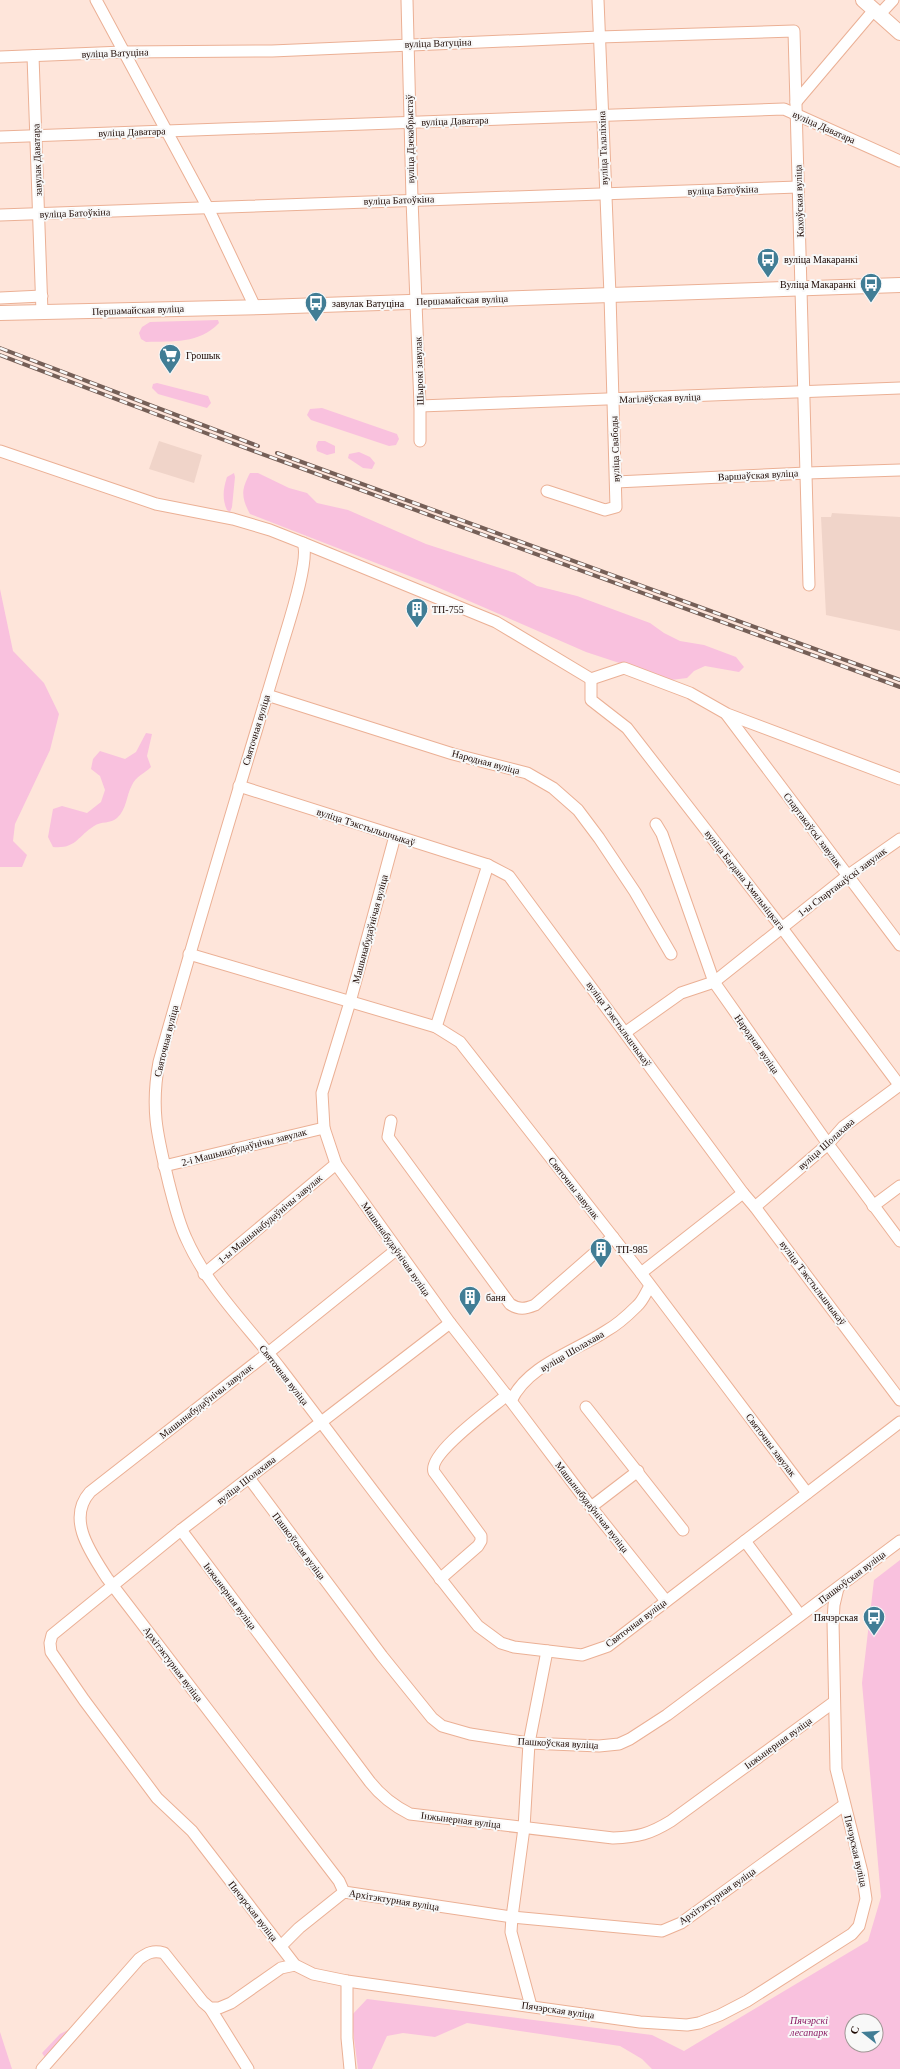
<svg xmlns="http://www.w3.org/2000/svg" width="900" height="2069" viewBox="0 0 900 2069" font-family="'Times New Roman',serif">
<style>
.built{fill:#f0d4c9}
.green{fill:#f9c1de;fill-rule:evenodd}
.lines{fill:none;stroke-linecap:round;stroke-linejoin:round}
.minor-casing{stroke:#ebb095;stroke-width:13}
.major-casing{stroke:#ebb095;stroke-width:16}
.minor{stroke:#fff;stroke-width:11}
.major{stroke:#fff;stroke-width:14}
.rail-casing{stroke:#755f57;stroke-width:4}
.rail{stroke:#f8f8f8;stroke-width:2.5;stroke-dasharray:8;stroke-linecap:butt}
.labels{text-anchor:middle;dominant-baseline:central;stroke-width:4;stroke-linejoin:round;paint-order:stroke}
.street-label{font-size:10px;fill:#1c0802;stroke:#f8f8f8}
.poi-label{font-size:10px;fill:#1c0802;stroke:#f8f8f8;text-anchor:start}
.park-label{font-size:10px;font-style:italic;fill:#8d2067;stroke:#f8f8f8}
</style>
<rect width="100%" height="100%" fill="#fee5da"/>
<!-- built -->
<g class="built">
<polygon points="159,441 202,455 194,483 149,469"/>
<polygon points="832,513 900,517 900,631 826,615 821,517 831,517"/>
</g>
<!-- green -->
<g class="green">
<path d="M218,320L219,323C199,344 173,341 146,342L141,339L139,333L142,327L150,322Z"/>
<polygon points="157,383 208,396 211,403 207,408 158,394 152,388 153,384"/>
<polygon points="322,408 397,434 399,439 396,445 389,446 311,420 307,415 310,409"/>
<polygon points="318,441 325,441 335,446 335,453 327,455 317,451 316,446"/>
<polygon points="359,452 370,457 375,463 372,469 363,468 348,458 349,454"/>
<path d="M234,473L235,477L232,507L230,512L227,510C222,499 223,489 227,477Z"/>
<path d="M250,473H258L289,488L307,493L317,503L348,510L426,544L515,573L537,586L577,596L650,623L664,633L680,641L704,645L736,657L744,667L739,672L705,666L694,671L687,678L671,680L586,652L430,584L250,514C241,497 241,490 250,473Z"/>
<polygon points="0,589 13,651 44,683 59,714 50,750 15,824 13,841 27,855 22,867 0,867"/>
<path d="M146,733L152,734L147,756L151,767C144,774 136,776 132,785C126,796 127,809 117,818C111,824 101,821 94,826C77,837 76,849 53,847L48,837L53,809L62,806L87,813L101,802L105,790L100,776L91,769L93,759L100,751L125,759L136,752Z"/>
<path d="M900,1560V2069H652L642,2059L620,2046L467,2023L435,2037L403,2033L387,2036L372,2069H358L351,2016L367,1999L652,2035L684,2051L868,1941L881,1897L862,1683L874,1580ZM852,2021H876V2045H852Z"/>
<polygon points="70,2029 71,2031 46,2059 42,2053 60,2034"/>
<polygon points="0,2032 12,2069 0,2069"/>
</g>
<g class="lines">
<!-- minor casing -->
<g class="minor-casing">
<g id="minor">
<polyline points="96,0 208,208 255,307"/>
<polyline points="407,0 412,199 420,406 420,441"/>
<polyline points="879,15 893,0"/>
<polyline points="33,56 42,312"/>
<polyline points="0,57 123,52 272,51 599,37 794,31 809,585"/>
<polyline points="796,102 874,10"/>
<polyline points="0,137 784,109 900,161"/>
<polyline points="0,215 798,187"/>
<polyline points="0,298 42,296"/>
<polyline points="420,406 900,388"/>
<path d="M0,451L156,504L233,519L270,530L303,543C310,559 289,622 283,642C241,782 198,922 159,1062C150,1111 158,1138 169,1184C174,1203 178,1221 186,1238C208,1288 248,1326 280,1368C346,1454 410,1542 478,1626L501,1643L514,1647L582,1655L608,1646L900,1422"/>
<polyline points="616,482 807,473 900,470"/>
<polyline points="547,491 605,510 616,507 610,295 598,0"/>
<polyline points="303,543 496,622 591,679 624,668 690,693 727,714 900,779"/>
<polyline points="591,679 591,700 627,728 782,928 900,1086"/>
<polyline points="267,695 453,754 527,773 553,788 578,810 599,838 635,892 671,954"/>
<polyline points="727,715 900,945"/>
<polyline points="239,786 488,865 509,876 743,1193 755,1207 900,1400"/>
<polyline points="656,824 662,834 714,982 828,1144 900,1241"/>
<polyline points="395,836 350,1002 322,1093 324,1128 336,1164 450,1323 511,1401 591,1507 666,1601"/>
<polyline points="189,954 436,1027 460,1042 641,1273 807,1493"/>
<polyline points="436,1027 488,865"/>
<polyline points="626,1032 681,993 714,982 847,876 900,839"/>
<path d="M391,1121L388,1137L510,1304C519,1310 525,1309 535,1305L613,1237"/>
<polyline points="164,1166 324,1128"/>
<polyline points="873,1206 900,1186"/>
<polyline points="755,1207 828,1144 843,1127 900,1085"/>
<path d="M396,1250L268,1353L90,1492C66,1519 91,1553 107,1578L339,1881L344,1892L512,1917L662,1931L681,1923L844,1805"/>
<polyline points="641,1273 743,1193"/>
<polyline points="204,1274 336,1164"/>
<polyline points="450,1323 181,1530 52,1635 50,1643 51,1652 84,1700 157,1798 192,1831 295,1965 313,1974 347,1981 640,2022 687,2025 699,2023 720,2015 747,2001 852,1934 859,1926 866,1899 862,1872 836,1769 833,1621 834,1605 838,1588"/>
<path d="M511,1401C528,1365 574,1352 606,1331C617,1325 628,1315 637,1306C643,1301 646,1292 650,1286"/>
<polyline points="586,1407 683,1530"/>
<polyline points="249,1478 382,1656 432,1718 442,1726 470,1734 529,1743 599,1746 619,1744 630,1739 667,1715 900,1541"/>
<polyline points="591,1507 638,1471"/>
<path d="M181,1530L370,1782C381,1796 394,1806 410,1814L613,1838C638,1837 650,1834 671,1821L834,1702"/>
<polyline points="745,1541 800,1615"/>
<path d="M440,1579L478,1546L481,1541V1536L434,1472C427,1454 492,1408 507,1395"/>
<polyline points="281,1946 299,1928 344,1892"/>
<polyline points="347,1981 347,2038 350,2069"/>
<polyline points="531,2006 511,1932 512,1917 524,1828 529,1743 547,1651"/>
<polyline points="210,2008 248,2069"/>
<path d="M42,2069L139,1959C147,1953 153,1950 164,1953L203,2002L210,2008H219L231,2003L281,1968L295,1965"/>
</g>
</g>
<!-- major casing -->
<g class="major-casing">
<g id="major">
<polyline points="863,0 900,33"/>
<polyline points="0,313 264,307 900,285"/>
</g>
</g>
<!-- minor -->
<use href="#minor" class="minor"/>
<!-- major -->
<use href="#major" class="major"/>
<!-- rail casing -->
<g class="rail-casing">
<g id="rail">
<polyline points="0,348 258,446"/>
<polyline points="0,355 232,443 900,687"/>
<polyline points="277,453 900,680"/>
</g>
</g>
<!-- rail -->
<use href="#rail" class="rail"/>
</g>
<!-- icons -->
<defs>
<g id="bus-pin" transform="scale(1.15)"><path d="M0 17L-7.5 6A9.5 9.5 0 1 1 7.5 6Z" fill="#417d95" stroke="#f8f8f8"/><path d="M-5-6H5V4H4V6H2V4H-2V6H-4V4H-5ZM-3.5-4V0h7V-4ZM-3.5 1.2v1.5H-2V1.2ZM2 1.2v1.5H3.5V1.2Z" fill="#fff"/></g>
<g id="supermarket-pin" transform="scale(1.15)"><path d="M0 17L-7.5 6A9.5 9.5 0 1 1 7.5 6Z" fill="#417d95" stroke="#f8f8f8"/><path d="M-6-5.5h2.5l.6 2H6L4.5 2H-2.5L-4.4-4H-6ZM-1.5 3.2a1.3 1.3 0 1 0 .1 0ZM3 3.2a1.3 1.3 0 1 0 .1 0Z" fill="#fff"/></g>
<g id="building-pin" transform="scale(1.15)"><path d="M0 17L-7.5 6A9.5 9.5 0 1 1 7.5 6Z" fill="#417d95" stroke="#f8f8f8"/><path d="M-4-6H4V6H1V3H-1V6H-4ZM-2.5-4.3h1.7v1.8h-1.7ZM.8-4.3h1.7v1.8H.8ZM-2.5-1h1.7V.8h-1.7ZM.8-1h1.7V.8H.8Z" fill="#fff"/></g>
</defs>
<g fill-rule="evenodd">
<use href="#bus-pin" x="768" y="259"/>
<use href="#bus-pin" x="871" y="284"/>
<use href="#bus-pin" x="316" y="303"/>
<use href="#supermarket-pin" x="170" y="355"/>
<use href="#building-pin" x="417" y="609"/>
<use href="#building-pin" x="601" y="1249"/>
<use href="#building-pin" x="470" y="1297"/>
<use href="#bus-pin" x="874" y="1617"/>
</g>
<g class="labels">
<!-- street labels -->
<g class="street-label">
<text transform="translate(438 43) rotate(-2)">вуліца Ватуціна</text>
<text transform="translate(115 53) rotate(-2)">вуліца Ватуціна</text>
<text transform="translate(455 121) rotate(-2)">вуліца Даватара</text>
<text transform="translate(824 127) rotate(24)">вуліца Даватара</text>
<text transform="translate(132 132) rotate(-2)">вуліца Даватара</text>
<text transform="translate(410 139) rotate(-91)">вуліца Дзекабрыстаў</text>
<text transform="translate(603 148) rotate(-92)">вуліца Талаліхіна</text>
<text transform="translate(37 160) rotate(-92)">завулак Даватара</text>
<text transform="translate(723 190) rotate(-2)">вуліца Батоўкіна</text>
<text transform="translate(399 200) rotate(-2)">вуліца Батоўкіна</text>
<text transform="translate(799 201) rotate(-92)">Кахоўская вуліца</text>
<text transform="translate(75 213) rotate(-2)">вуліца Батоўкіна</text>
<text transform="translate(462 300) rotate(-2)">Першамайская вуліца</text>
<text transform="translate(138 310) rotate(-2)">Першамайская вуліца</text>
<text transform="translate(419 371) rotate(-92)">Шырокі завулак</text>
<text transform="translate(660 398) rotate(-2)">Магілёўская вуліца</text>
<text transform="translate(615 449) rotate(-92)">вуліца Свабоды</text>
<text transform="translate(758 475) rotate(-3)">Варшаўская вуліца</text>
<text transform="translate(256 730) rotate(-73)">Святочная вуліца</text>
<text transform="translate(486 762) rotate(15)">Народная вуліца</text>
<text transform="translate(366 827) rotate(18)">вуліца Тэкстыльшчыкаў</text>
<text transform="translate(813 830) rotate(53)">Спартакаўскі завулак</text>
<text transform="translate(745 880) rotate(52)">вуліца Багдана Хмяльніцкага</text>
<text transform="translate(842 882) rotate(-37)">1-ы Спартакаўскі завулак</text>
<text transform="translate(370 929) rotate(-75)">Машынабудаўнічая вуліца</text>
<text transform="translate(619 1024) rotate(54)">вуліца Тэкстыльшчыкаў</text>
<text transform="translate(166 1041) rotate(-76)">Святочная вуліца</text>
<text transform="translate(757 1044) rotate(55)">Народная вуліца</text>
<text transform="translate(826 1144) rotate(-42)">вуліца Шолахава</text>
<text transform="translate(244 1147) rotate(-14)">2-і Машынабудаўнічы завулак</text>
<text transform="translate(574 1188) rotate(52)">Святочны завулак</text>
<text transform="translate(270 1219) rotate(-40)">1-ы Машынабудаўнічы завулак</text>
<text transform="translate(396 1249) rotate(55)">Машынабудаўнічая вуліца</text>
<text transform="translate(813 1283) rotate(53)">вуліца Тэкстыльшчыкаў</text>
<text transform="translate(572 1351) rotate(-30)">вуліца Шолахава</text>
<text transform="translate(284 1375) rotate(52)">Святочная вуліца</text>
<text transform="translate(206 1401) rotate(-38)">Машынабудаўнічы завулак</text>
<text transform="translate(771 1445) rotate(53)">Святочны завулак</text>
<text transform="translate(246 1480) rotate(-38)">вуліца Шолахава</text>
<text transform="translate(592 1507) rotate(52)">Машынабудаўнічая вуліца</text>
<text transform="translate(299 1546) rotate(53)">Пашкоўская вуліца</text>
<text transform="translate(852 1577) rotate(-37)">Пашкоўская вуліца</text>
<text transform="translate(230 1596) rotate(53)">Інжынерная вуліца</text>
<text transform="translate(636 1623) rotate(-37)">Святочная вуліца</text>
<text transform="translate(173 1664) rotate(53)">Архітэктурная вуліца</text>
<text transform="translate(558 1743) rotate(3)">Пашкоўская вуліца</text>
<text transform="translate(778 1743) rotate(-36)">Інжынерная вуліца</text>
<text transform="translate(461 1820) rotate(7)">Інжынерная вуліца</text>
<text transform="translate(856 1851) rotate(77)">Пячэрская вуліца</text>
<text transform="translate(717 1896) rotate(-35)">Архітэктурная вуліца</text>
<text transform="translate(394 1900) rotate(9)">Архітэктурная вуліца</text>
<text transform="translate(253 1911) rotate(52)">Пячэрская вуліца</text>
<text transform="translate(558 2010) rotate(8)">Пячэрская вуліца</text>
</g>
<!-- poi labels -->
<g class="poi-label">
<text x="784" y="259">вуліца Макаранкі</text>
<text x="856" y="284" text-anchor="end">Вуліца Макаранкі</text>
<text x="332" y="303">завулак Ватуціна</text>
<text x="186" y="355">Грошык</text>
<text x="432" y="609">ТП-755</text>
<text x="616" y="1249">ТП-985</text>
<text x="486" y="1297">баня</text>
<text x="858" y="1617" text-anchor="end">Пячэрская</text>
</g>
<!-- park labels -->
<g class="park-label">
<text x="809" y="2020">Пячэрскі<tspan x="809" dy="12">лесапарк</tspan></text>
</g>
</g>
<!-- north arrow -->
<g transform="translate(864 2033) rotate(287)"><circle r="19" fill="#f8f8f8" stroke="#a09896"/>
<path d="M0-3L7 15L0 10L-7 15Z" fill="#417d95"/>
<text y="-6" font-size="11" font-weight="bold" text-anchor="middle" fill="#1c0802">С</text>
</g>
</svg>
